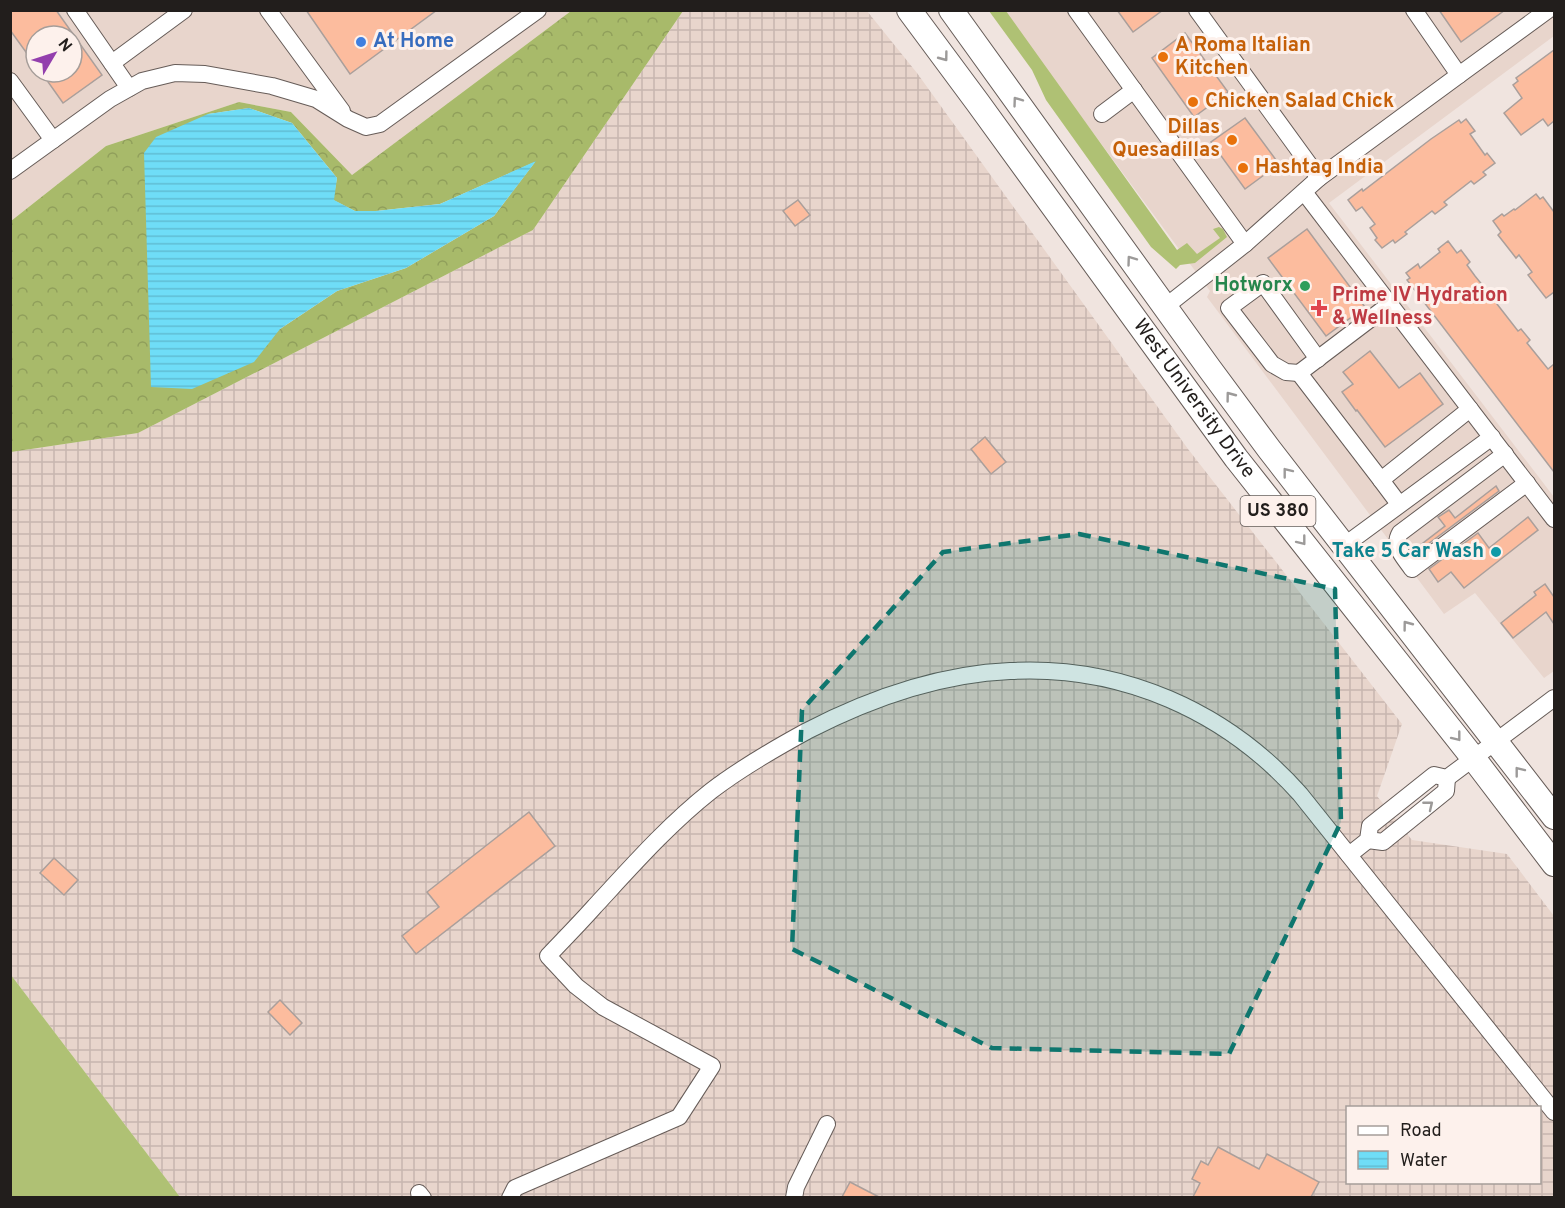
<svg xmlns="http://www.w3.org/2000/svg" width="1565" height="1208" viewBox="0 0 1565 1208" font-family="Overpass,sans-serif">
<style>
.built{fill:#e8d5cc;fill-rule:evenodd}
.industrial{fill:url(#industrial-grid);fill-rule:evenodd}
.grass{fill:#afc174}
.forest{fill:url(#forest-crowns);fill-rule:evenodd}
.water{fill:url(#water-rules)}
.building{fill:#fcbc9e;stroke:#aa9f9b;stroke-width:1.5}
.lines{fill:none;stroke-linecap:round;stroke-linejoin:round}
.minor-casing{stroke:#665c58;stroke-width:18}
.highway-casing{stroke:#665c58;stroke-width:26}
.minor{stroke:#fff;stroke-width:16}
.highway{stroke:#fff;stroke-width:24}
.oneway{stroke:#9c9a99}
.marked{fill:#0f766e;fill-opacity:0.2;stroke:#0f766e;stroke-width:4.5;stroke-dasharray:12 8;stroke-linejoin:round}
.shop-dot{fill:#3f7fe0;stroke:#fdf1ec;stroke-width:2}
.food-dot{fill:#e8710a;stroke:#fdf1ec;stroke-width:2}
.leisure-dot{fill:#2e9e5b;stroke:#fdf1ec;stroke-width:2}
.health-dot{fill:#e0444e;stroke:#fdf1ec;stroke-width:2}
.culture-dot{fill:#0f9aa8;stroke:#fdf1ec;stroke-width:2}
.labels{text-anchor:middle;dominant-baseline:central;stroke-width:6;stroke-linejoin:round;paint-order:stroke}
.shield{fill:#fdf1ec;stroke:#645d5a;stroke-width:1.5}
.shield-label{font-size:18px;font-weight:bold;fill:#221e1c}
.shop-label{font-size:20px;font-weight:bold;fill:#366cbe;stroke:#fdf1ec;text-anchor:start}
.food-label{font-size:20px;font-weight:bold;fill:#c56008;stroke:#fdf1ec;text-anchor:start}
.leisure-label{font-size:20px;font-weight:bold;fill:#27864d;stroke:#fdf1ec;text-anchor:end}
.health-label{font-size:20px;font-weight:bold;fill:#be3a42;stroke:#fdf1ec;text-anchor:start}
.street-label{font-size:20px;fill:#221e1c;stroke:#fdf1ec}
.culture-label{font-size:20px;font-weight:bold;fill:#0d838f;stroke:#fdf1ec;text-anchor:end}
</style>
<defs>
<pattern id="industrial-grid" width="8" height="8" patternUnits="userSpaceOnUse" patternTransform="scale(1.5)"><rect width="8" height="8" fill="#e8d5cc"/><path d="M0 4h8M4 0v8" fill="none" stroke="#c7b6af"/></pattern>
<pattern id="forest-crowns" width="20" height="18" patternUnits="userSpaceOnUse" patternTransform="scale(1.5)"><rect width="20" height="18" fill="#a8ba6a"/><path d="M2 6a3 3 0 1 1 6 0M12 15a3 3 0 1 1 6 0" fill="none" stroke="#909f5b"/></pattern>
<pattern id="water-rules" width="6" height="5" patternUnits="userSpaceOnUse" patternTransform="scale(1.5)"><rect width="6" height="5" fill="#6fddf7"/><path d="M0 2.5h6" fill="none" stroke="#60bdd3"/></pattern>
</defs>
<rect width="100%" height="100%" fill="#f0e4df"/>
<!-- built -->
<g class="built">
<path d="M11,11H571L352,175L291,112L239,102L106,146L11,221ZM36,36H72V72H36Z"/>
<polygon points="1003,11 1554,11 1554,36 1329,203 1554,497 1554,671 1544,678 1475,593 1444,614 1207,297 1210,291"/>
</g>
<!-- industrial -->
<path class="industrial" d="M683,11H867L917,73L1188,449L1402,724L1377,796L1412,840L1507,854L1554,916V1197H180L11,975V452L138,433L533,230ZM1348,1108H1540V1182H1348Z"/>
<!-- grass -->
<g class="grass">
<polygon points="989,11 1006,11 1177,250 1187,243 1197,254 1220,238 1213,229 1219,227 1223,229 1227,237 1195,263 1180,265 1176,269 1151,247 1046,100 1032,70"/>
<polygon points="10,975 11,975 180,1197 11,1197"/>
</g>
<!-- forest -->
<path class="forest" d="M571,11H683L533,230L138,433L11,452V221L106,146L239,102L291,112L352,175ZM249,108L292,123L337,178L333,200L355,211H376L440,204L535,162L494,216L406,268L337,291L280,329L208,114Z"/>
<!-- water -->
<polygon class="water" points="249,108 292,123 337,178 334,200 355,211 376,211 440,204 536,161 494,216 406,268 337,291 280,329 254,362 192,389 151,387 144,153 156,137 208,114"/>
<!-- building -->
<g class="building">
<polygon points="10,10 56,10 102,75 63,103 41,72 72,72 72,36 36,36 36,66 10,30"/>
<polygon points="306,10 437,10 350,74"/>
<polygon points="1117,10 1163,10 1133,32"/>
<polygon points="1439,10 1505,10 1461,42"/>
<polygon points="1185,33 1228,92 1194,117 1152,58"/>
<polygon points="1554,50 1554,121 1548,126 1543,119 1521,135 1504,113 1522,98 1513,85 1518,81 1516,78"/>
<polygon points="1245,118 1279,164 1245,189 1211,142"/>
<polygon points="1466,119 1475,131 1470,134 1485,155 1487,153 1495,163 1483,172 1486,175 1474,184 1471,181 1444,202 1447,205 1435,214 1432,211 1405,232 1407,234 1395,243 1393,240 1382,248 1375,240 1377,238 1370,228 1375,224 1362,207 1356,211 1348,200 1362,189 1363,191 1431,139 1459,120 1461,123"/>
<polygon points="1536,194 1540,199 1543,197 1554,212 1554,292 1546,298 1528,275 1532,272 1519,255 1516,258 1498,235 1501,232 1493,221 1502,214 1504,216 1514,209 1515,210"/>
<polygon points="798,200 810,215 795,226 783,211"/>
<polygon points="1307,229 1365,307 1326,336 1268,258"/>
<polygon points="1448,241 1457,253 1461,250 1470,262 1467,265 1475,276 1488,292 1491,290 1500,301 1497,304 1518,331 1521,329 1530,340 1527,343 1548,369 1554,364 1554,472 1407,280 1410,278 1406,273 1418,264 1420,268 1440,252 1438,249"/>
<polygon points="1370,351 1399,388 1420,373 1443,404 1385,447 1357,410 1356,411 1342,392 1353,384 1343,372"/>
<polygon points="985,437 1006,462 991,474 971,449"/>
<polygon points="1496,486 1499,491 1416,553 1414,550 1445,526 1438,517 1449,510 1455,518"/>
<polygon points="1528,517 1538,530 1464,588 1451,572 1438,582 1429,569 1478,533 1489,548"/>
<polygon points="1545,584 1554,597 1554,624 1546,612 1513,638 1501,623 1536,595 1534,592"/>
<polygon points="529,812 555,846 416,954 402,936 439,907 427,892"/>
<polygon points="54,858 78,880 64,895 40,873"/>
<polygon points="280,1000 302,1023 290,1035 268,1012"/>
<polygon points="1218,1147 1259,1169 1267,1154 1319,1182 1311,1197 1193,1197 1200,1183 1192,1179 1201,1161 1208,1165"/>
<polygon points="850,1182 879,1197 842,1197"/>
</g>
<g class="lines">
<!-- minor casing -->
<g class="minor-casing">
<g id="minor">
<polyline points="75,10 129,88"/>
<polyline points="268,10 342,111"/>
<polyline points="1076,10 1245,244"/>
<polyline points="1197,10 1319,178"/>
<polyline points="112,63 184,10"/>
<polyline points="1459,75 1548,10"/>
<polyline points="10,81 53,140"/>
<polyline points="1102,114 1134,90"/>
<polyline points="10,171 110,99 142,81 175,73 205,74 272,86 316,99 348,119 366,127 380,124 538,10"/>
<polyline points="1304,192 1554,519"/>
<polyline points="1165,307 1245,244 1319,178 1459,75 1414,10"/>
<polyline points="1299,373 1286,372 1272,364 1229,308 1263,283 1318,359"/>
<path d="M1505,454L1400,533C1392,547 1404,557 1412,569L1527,483"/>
<polyline points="1381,480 1299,373 1390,304"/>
<polyline points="1399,504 1381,480 1470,409"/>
<polyline points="1345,545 1492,437"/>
<polyline points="1368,840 1383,842 1446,791 1447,778"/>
<polyline points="1349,855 1368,840 1370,826 1434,775 1447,778 1554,698"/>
<polyline points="419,1193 423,1198"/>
<path d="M510,1198L515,1188L679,1117L712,1066L603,1007L576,986L548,956C564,939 580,923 595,906C632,866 668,825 711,791C741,768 774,749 807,731C869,699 940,674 1010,671C1122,665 1226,711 1300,794L1554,1112"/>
<polyline points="794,1198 796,1187 827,1124"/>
</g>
</g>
<!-- highway casing -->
<g class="highway-casing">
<g id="highway">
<path id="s1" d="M909,10L978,103L1236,458L1474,759L1554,864"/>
<polyline points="951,10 1209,368 1269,449 1554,817"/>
</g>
</g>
<!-- minor -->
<use href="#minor" class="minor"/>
<!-- highway -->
<use href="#highway" class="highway"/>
</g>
<!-- one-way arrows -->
<defs><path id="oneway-chevron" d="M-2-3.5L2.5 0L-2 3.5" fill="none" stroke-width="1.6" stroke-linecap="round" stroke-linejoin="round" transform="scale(1.5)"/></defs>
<g class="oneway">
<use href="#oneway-chevron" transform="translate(944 57) rotate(53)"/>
<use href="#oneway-chevron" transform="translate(1017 101) rotate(-126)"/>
<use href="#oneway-chevron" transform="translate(1131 260) rotate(-126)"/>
<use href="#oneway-chevron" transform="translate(1230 396) rotate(-127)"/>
<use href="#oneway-chevron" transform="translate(1287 472) rotate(-128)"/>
<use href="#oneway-chevron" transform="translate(1302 541) rotate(52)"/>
<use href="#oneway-chevron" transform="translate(1407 625) rotate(-127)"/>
<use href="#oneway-chevron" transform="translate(1457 737) rotate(52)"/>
<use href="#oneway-chevron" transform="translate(1519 771) rotate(-128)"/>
<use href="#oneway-chevron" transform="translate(1429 805) rotate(-39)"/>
</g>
<!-- marked area -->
<path class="marked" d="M1079,534L1335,589L1341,822L1229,1054L992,1048L792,949L802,710L943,552Z"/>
<!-- markers -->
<circle class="shop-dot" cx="361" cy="42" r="6"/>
<g class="food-dot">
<circle cx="1163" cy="57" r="6"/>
<circle cx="1193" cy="102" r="6"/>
<circle cx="1232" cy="140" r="6"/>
<circle cx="1243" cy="168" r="6"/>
</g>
<circle class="leisure-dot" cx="1305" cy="286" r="6"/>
<path class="health-dot" d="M1316 299h6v6h6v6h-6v6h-6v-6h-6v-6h6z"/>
<circle class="culture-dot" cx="1496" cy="552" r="6"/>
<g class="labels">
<!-- shield labels -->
<rect class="shield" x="1240.5" y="496" width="75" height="30" rx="4.5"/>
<g class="shield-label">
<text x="1278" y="511">US 380</text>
</g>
<!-- shop labels -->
<g class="shop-label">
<text x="373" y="42">At Home</text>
</g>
<!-- food labels -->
<g class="food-label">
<text x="1175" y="46">A Roma Italian<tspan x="1175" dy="23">Kitchen</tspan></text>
<text x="1205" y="102">Chicken Salad Chick</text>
<text x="1220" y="128" text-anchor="end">Dillas<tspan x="1220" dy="23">Quesadillas</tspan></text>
<text x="1255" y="168">Hashtag India</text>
</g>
<!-- leisure labels -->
<g class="leisure-label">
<text x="1293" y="286">Hotworx</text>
</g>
<!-- health labels -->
<g class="health-label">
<text x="1332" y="296">Prime IV Hydration<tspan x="1332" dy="23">&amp; Wellness</tspan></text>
</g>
<!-- street labels -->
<g class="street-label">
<text stroke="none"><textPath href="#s1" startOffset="482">West University Drive</textPath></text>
</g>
<!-- culture labels -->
<g class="culture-label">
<text x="1484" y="552">Take 5 Car Wash</text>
</g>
</g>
<!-- border -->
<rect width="1565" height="1208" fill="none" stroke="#221e1c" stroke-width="24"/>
<!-- legend -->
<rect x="1346" y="1106" width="195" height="78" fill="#fdf1ec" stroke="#a59d99" stroke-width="1.5"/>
<rect x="1358" y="1126" width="30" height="9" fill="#ffffff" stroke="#a59d99" stroke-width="1.5"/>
<text x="1400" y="1136" font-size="18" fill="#221e1c">Road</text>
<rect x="1358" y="1151" width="30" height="18" fill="url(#water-rules)" stroke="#a59d99" stroke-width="1.5"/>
<text x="1400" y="1166" font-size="18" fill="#221e1c">Water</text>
<!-- north arrow -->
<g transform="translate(54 54) rotate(51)"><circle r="28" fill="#fdf1ec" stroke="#a59d99" stroke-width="1.5"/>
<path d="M0-4.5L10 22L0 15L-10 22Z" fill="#933fad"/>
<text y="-9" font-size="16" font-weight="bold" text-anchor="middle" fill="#221e1c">N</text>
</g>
</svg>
